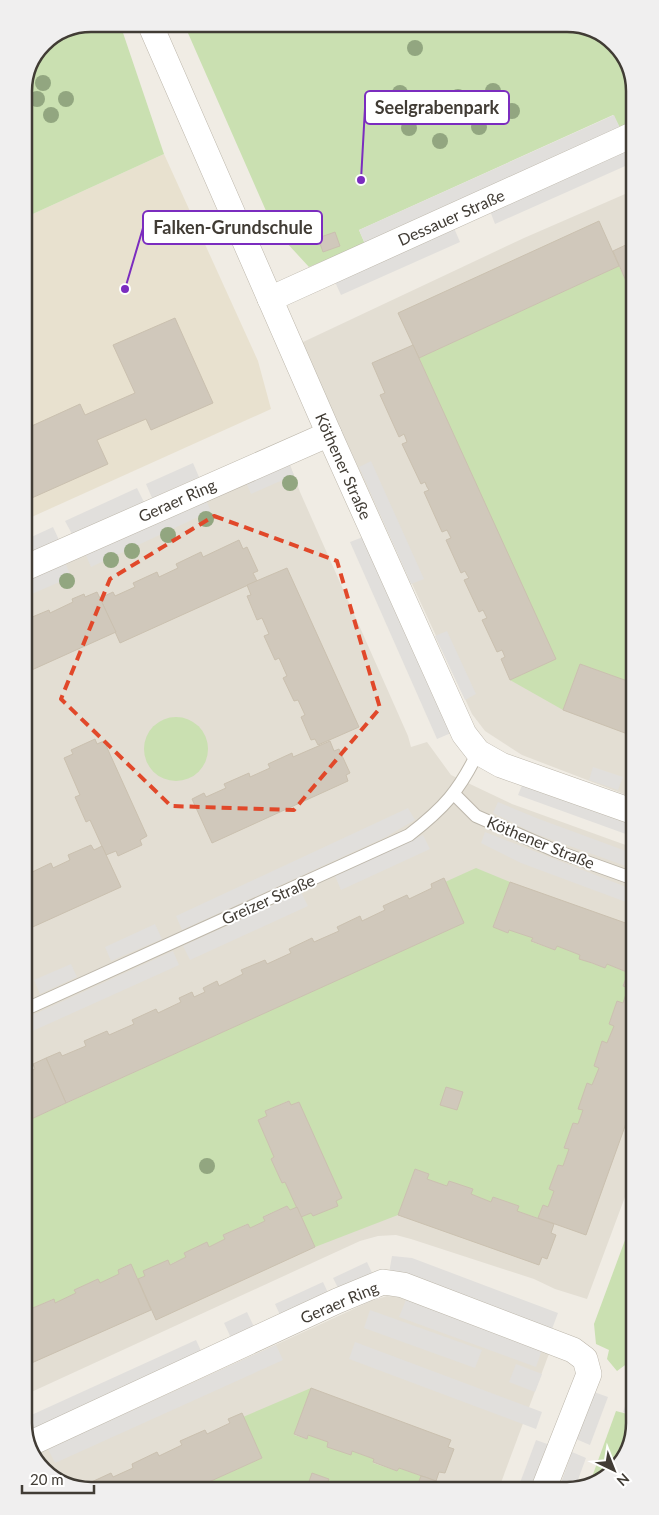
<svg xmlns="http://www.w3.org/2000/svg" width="659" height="1515" viewBox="0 0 659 1515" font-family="Lato,sans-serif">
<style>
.residential{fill:#e3ded3}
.education{fill:#e8e1cf}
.green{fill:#cae0b1}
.parking{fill:#e1dfdc}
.building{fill:#d0c8bb;stroke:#cac0af}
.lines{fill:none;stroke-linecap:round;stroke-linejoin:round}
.lane-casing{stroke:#bdb7ab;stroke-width:14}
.street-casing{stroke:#bdb7ab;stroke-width:26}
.lane{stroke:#fff;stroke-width:12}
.street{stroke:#fff;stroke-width:25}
.tree{fill:#92a680}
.marked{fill:none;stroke:#e1482a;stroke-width:4;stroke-dasharray:10 6;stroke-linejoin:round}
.labels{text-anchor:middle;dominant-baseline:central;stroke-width:4;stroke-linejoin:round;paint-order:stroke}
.street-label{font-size:16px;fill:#413c35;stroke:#fff}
.rim{fill:none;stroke:#413c35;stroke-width:2.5}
.leader{fill:none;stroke:#7b2cbf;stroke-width:2}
.callout-dot{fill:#7b2cbf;stroke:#fff;stroke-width:2}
.callout{fill:#fff;stroke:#7b2cbf;stroke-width:2}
.callout-label{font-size:18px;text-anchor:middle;font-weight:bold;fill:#413c35}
</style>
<rect width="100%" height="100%" fill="#f0ece4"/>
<!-- residential -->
<g class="residential">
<polygon points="632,191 634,798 522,755 485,731 472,714 301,343 524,238"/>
<polygon points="289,462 300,492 408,736 411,747 427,742 451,775 512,804 634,848 635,1170 587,1299 555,1289 534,1279 411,1239 396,1235 378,1236 360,1241 27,1394 25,582"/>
<polygon points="387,1296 402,1297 550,1351 499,1488 87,1491 50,1477 35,1455 371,1301"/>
</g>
<!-- education -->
<polygon class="education" points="164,154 258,361 271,409 25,520 24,218"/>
<!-- green -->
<g class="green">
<polygon points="92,24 120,24 164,154 24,218 24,88 44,44"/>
<polygon points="184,24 572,24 608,38 632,70 632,129 620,128 613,115 359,230 365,244 309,267 274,229"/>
<polygon points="619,266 632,295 633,683 580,664 563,710 510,680 555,659 419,358"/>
<circle cx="176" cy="749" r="32"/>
<polygon points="476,868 510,882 493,927 508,933 509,930 533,938 532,942 555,950 557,946 580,955 580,959 605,968 607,964 628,973 623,985 628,988 623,1003 617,1001 609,1024 614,1026 607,1043 602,1042 594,1065 599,1068 592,1085 587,1083 579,1109 583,1110 578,1124 573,1123 564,1147 569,1149 563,1166 558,1165 549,1189 554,1191 548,1207 543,1205 538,1218 517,1211 519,1206 493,1197 491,1202 471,1194 473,1189 449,1181 447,1186 427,1179 429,1174 415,1169 398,1215 315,1247 301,1217 311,1213 313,1216 337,1206 336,1201 342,1198 299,1102 291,1105 288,1101 265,1111 267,1116 258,1120 274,1157 271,1159 282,1183 285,1182 297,1207 290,1210 287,1206 264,1216 265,1221 250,1228 247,1224 223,1235 225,1239 209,1247 207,1243 184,1253 186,1257 138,1279 130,1264 118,1270 119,1274 100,1283 98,1279 74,1290 76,1293 55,1303 53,1299 28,1310 30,1315 27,1316 27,1121 463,923 445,882"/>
<polygon points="635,1213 635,1361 632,1360 617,1371 607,1359 609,1350 596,1344 594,1324"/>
<polygon points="311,1388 294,1435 307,1439 308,1435 328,1442 327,1447 351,1455 352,1451 374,1459 373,1463 397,1471 399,1468 421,1476 416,1489 191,1490 262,1458 243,1417"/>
<polygon points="616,1411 635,1416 635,1423 621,1464 588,1488"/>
</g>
<!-- parking -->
<g class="parking">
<polygon points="614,115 620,128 365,244 359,230"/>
<polygon points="627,150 632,163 495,224 490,211"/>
<polygon points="454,228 460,242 341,295 335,282"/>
<polygon points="371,461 424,579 411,584 359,467"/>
<polygon points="288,462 294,475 251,494 245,480"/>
<polygon points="193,463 199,477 152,498 146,484"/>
<polygon points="137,488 144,502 72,534 65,521"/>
<polygon points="205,498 211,511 91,567 85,553"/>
<polygon points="53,527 59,540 25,556 25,540"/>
<polygon points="363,537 451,733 437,739 350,542"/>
<polygon points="65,562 71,577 25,597 25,580"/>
<polygon points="447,631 476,694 465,700 435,636"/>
<polygon points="593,767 623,777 618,790 589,780"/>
<polygon points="523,783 634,823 634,837 518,795"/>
<polygon points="498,802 539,819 634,854 634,869 533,833 493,813"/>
<polygon points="408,808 415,820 384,838 182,930 176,916"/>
<polygon points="485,832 634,890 634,905 521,863 481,843"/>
<polygon points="423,835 430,849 341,890 335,876"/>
<polygon points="301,892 308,906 190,960 183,946"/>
<polygon points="155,924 162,939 111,961 105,947"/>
<polygon points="173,951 179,965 26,1034 26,1018"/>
<polygon points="71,964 77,977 40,994 34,980"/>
<polygon points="392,1256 412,1258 558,1313 552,1329 406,1275 389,1273"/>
<polygon points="367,1262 373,1275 339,1290 333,1278"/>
<polygon points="323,1282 329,1295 281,1317 275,1304"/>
<polygon points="406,1300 542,1350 536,1367 399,1317"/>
<polygon points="370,1310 482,1350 475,1368 364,1328"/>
<polygon points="247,1312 255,1329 232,1340 224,1323"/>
<polygon points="196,1340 202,1353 27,1432 27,1417"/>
<polygon points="355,1342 542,1412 536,1429 349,1359"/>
<polygon points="276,1345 283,1360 55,1463 48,1449"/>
<polygon points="516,1364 542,1374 535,1392 509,1382"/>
<polygon points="594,1392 608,1397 590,1445 576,1439"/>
<polygon points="629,1395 635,1398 635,1416 623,1412"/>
<polygon points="536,1440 550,1445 534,1488 518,1488"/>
<polygon points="572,1452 586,1458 575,1488 559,1488"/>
</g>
<!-- building -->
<g class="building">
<polygon points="599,221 619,266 419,358 398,313"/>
<polygon points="335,232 340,246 323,252 318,238"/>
<polygon points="632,242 632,295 613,251"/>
<polygon points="175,318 213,403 151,430 146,419 97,440 108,464 25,501 25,429 80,404 85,415 135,393 113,345"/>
<polygon points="413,345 556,659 510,680 501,659 505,657 502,650 497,652 482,620 487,618 483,610 479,612 464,580 469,578 467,575 465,571 461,573 446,540 451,538 447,530 442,532 424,492 429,490 427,487 425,482 421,484 402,444 407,442 406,439 404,434 399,437 380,395 385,393 372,363"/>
<polygon points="239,540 243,549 247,547 258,571 253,573 257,581 120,643 100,598 113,592 115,596 135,587 133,583 157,572 159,577 178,568 176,564 201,552 203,557"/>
<polygon points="287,568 359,727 318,745 315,739 311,740 301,717 305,715 298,700 294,701 283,678 287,676 279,658 275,660 264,636 269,634 262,618 257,620 247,596 251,595 247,585"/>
<polygon points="97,592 116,632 25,673 25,620 49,610 50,613 73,602 72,599 84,594 85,597"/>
<polygon points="580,664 633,683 633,736 563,710"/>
<polygon points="95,739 97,744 104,741 147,836 140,840 142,845 118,856 116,851 106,855 90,820 86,822 75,797 80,795 64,758 73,754 71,750"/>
<polygon points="330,741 334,751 339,749 350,773 346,775 348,781 212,843 192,799 204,793 206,797 226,788 224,784 249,773 250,777 270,768 268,764 292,753 293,757"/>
<polygon points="91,845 94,850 102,846 121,887 26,930 26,881 30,879 28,874 51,863 53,868 70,860 68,855"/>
<polygon points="444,878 464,923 66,1103 46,1058 60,1052 62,1056 86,1046 84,1041 107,1031 109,1035 134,1024 132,1020 156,1009 158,1013 181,1002 179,998 192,992 194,997 205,992 203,988 217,981 219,986 243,974 241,970 265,960 267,964 291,953 289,949 312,938 314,942 339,931 337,927 360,916 362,921 385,910 383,906 407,895 409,899 432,888 431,884"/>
<polygon points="510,882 634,926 634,975 607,964 605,968 592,963 579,959 580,955 557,946 555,950 531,941 533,938 509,930 508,933 493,927"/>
<polygon points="628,973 634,975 634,1101 586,1235 538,1218 543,1205 548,1207 554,1191 549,1189 558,1165 563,1166 569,1149 564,1148 573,1123 578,1124 583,1110 578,1109 587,1083 592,1085 599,1068 594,1066 602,1041 607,1043 614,1026 609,1024 617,1001 623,1003 628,988 623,986"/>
<polygon points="46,1058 66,1103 27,1121 26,1073 35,1069 33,1064"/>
<polygon points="446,1087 463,1092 457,1110 440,1105"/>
<polygon points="289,1101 291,1105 299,1102 342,1198 336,1201 338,1206 313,1216 311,1213 301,1217 285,1182 282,1183 271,1159 274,1157 258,1120 267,1116 265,1111"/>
<polygon points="415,1169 429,1174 427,1179 447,1186 449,1181 473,1189 471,1194 491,1202 493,1197 519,1206 517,1211 554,1224 551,1233 556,1235 547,1259 542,1257 539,1265 398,1215"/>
<polygon points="287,1206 290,1210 297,1207 315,1247 156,1320 138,1279 145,1276 143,1271 168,1260 170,1265 186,1257 184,1253 207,1242 209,1247 225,1239 223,1235 248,1224 250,1228 265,1221 263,1217"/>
<polygon points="131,1264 151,1310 27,1365 27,1316 30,1315 28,1310 54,1299 55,1303 76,1293 74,1290 98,1279 100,1283 119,1274 118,1270"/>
<polygon points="311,1388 451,1440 448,1447 454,1449 445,1473 439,1472 436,1481 399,1468 397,1471 373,1462 374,1459 352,1451 351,1455 327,1447 328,1442 308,1435 307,1439 294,1434"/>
<polygon points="242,1413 262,1458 191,1490 84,1490 87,1489 85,1485 111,1473 113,1477 133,1468 132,1464 157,1452 159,1456 182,1445 180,1441 205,1430 207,1434 230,1423 228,1419"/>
<polygon points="312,1473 329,1479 325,1489 306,1490"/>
<polygon points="421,1476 425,1477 455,1488 416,1489"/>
</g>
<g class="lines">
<!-- lane casing -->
<g class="lane-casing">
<g id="lane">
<polyline points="455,795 476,816 556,851 634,879"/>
<path d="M26,1009L409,835C444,808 459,791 478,752"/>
</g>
</g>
<!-- street casing -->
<g class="street-casing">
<g id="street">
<polyline points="150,24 329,434 464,734 478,752 501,765 634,812"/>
<polyline points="270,299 632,135"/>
<polyline points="25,568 329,434"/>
<polyline points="27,1445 337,1301 383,1282 403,1285 573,1350 585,1359 589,1374 544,1488"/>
</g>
</g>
<!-- lane -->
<use href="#lane" class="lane"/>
<!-- street -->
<use href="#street" class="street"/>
</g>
<!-- trees -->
<g class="tree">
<circle cx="415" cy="48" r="8"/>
<circle cx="43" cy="83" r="8"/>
<circle cx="493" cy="91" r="8"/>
<circle cx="400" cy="93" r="8"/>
<circle cx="458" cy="97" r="8"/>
<circle cx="37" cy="99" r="8"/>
<circle cx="66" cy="99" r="8"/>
<circle cx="512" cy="111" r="8"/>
<circle cx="51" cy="115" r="8"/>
<circle cx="454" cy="117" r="8"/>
<circle cx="479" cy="127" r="8"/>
<circle cx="409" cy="128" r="8"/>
<circle cx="440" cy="141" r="8"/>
<circle cx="290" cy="483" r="8"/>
<circle cx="206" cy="519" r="8"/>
<circle cx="168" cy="535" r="8"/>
<circle cx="132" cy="551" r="8"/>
<circle cx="111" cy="560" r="8"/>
<circle cx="67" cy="581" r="8"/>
<circle cx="207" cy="1166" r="8"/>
</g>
<!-- marked area -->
<path class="marked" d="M214,516L337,561L380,708L294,810L171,806L61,699L110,579Z"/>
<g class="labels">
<!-- street labels -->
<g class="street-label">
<text transform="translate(451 217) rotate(-24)">Dessauer Straße</text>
<text transform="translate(344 466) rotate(66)">Köthener Straße</text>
<text transform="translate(177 500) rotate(-24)">Geraer Ring</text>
<text transform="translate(541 842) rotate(22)">Köthener Straße</text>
<text transform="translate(268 899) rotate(-24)">Greizer Straße</text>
<text transform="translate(339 1302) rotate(-23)">Geraer Ring</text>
</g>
</g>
<!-- crop -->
<path d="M0 0H659V1515H0ZM91 32H567A59 59 0 0 1 626 91V1423A59 59 0 0 1 567 1482H91A59 59 0 0 1 32 1423V91A59 59 0 0 1 91 32Z" fill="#f0efef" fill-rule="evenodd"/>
<path class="rim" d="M91 32H567A59 59 0 0 1 626 91V1423A59 59 0 0 1 567 1482H91A59 59 0 0 1 32 1423V91A59 59 0 0 1 91 32Z"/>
<!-- callouts -->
<path class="leader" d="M361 180L365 108M125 289L143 228"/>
<g class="callout-dot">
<circle cx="361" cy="180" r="5"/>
<circle cx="125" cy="289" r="5"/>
</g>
<g class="callout">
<rect x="365" y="91" width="144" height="33" rx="5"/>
<rect x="143" y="211" width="179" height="33" rx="5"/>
</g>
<g class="callout-label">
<text x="437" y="114">Seelgrabenpark</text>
<text x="233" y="234">Falken-Grundschule</text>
</g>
<!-- north arrow -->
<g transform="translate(614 1470) rotate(137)" stroke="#ffffff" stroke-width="4" paint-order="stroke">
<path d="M0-4L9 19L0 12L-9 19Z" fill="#413c35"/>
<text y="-8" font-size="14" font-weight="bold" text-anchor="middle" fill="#413c35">N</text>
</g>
<!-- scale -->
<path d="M22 1485v8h72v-8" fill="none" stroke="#413c35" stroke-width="2.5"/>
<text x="30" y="1485" font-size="15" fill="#413c35" stroke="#ffffff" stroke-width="4" paint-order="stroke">20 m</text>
</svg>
